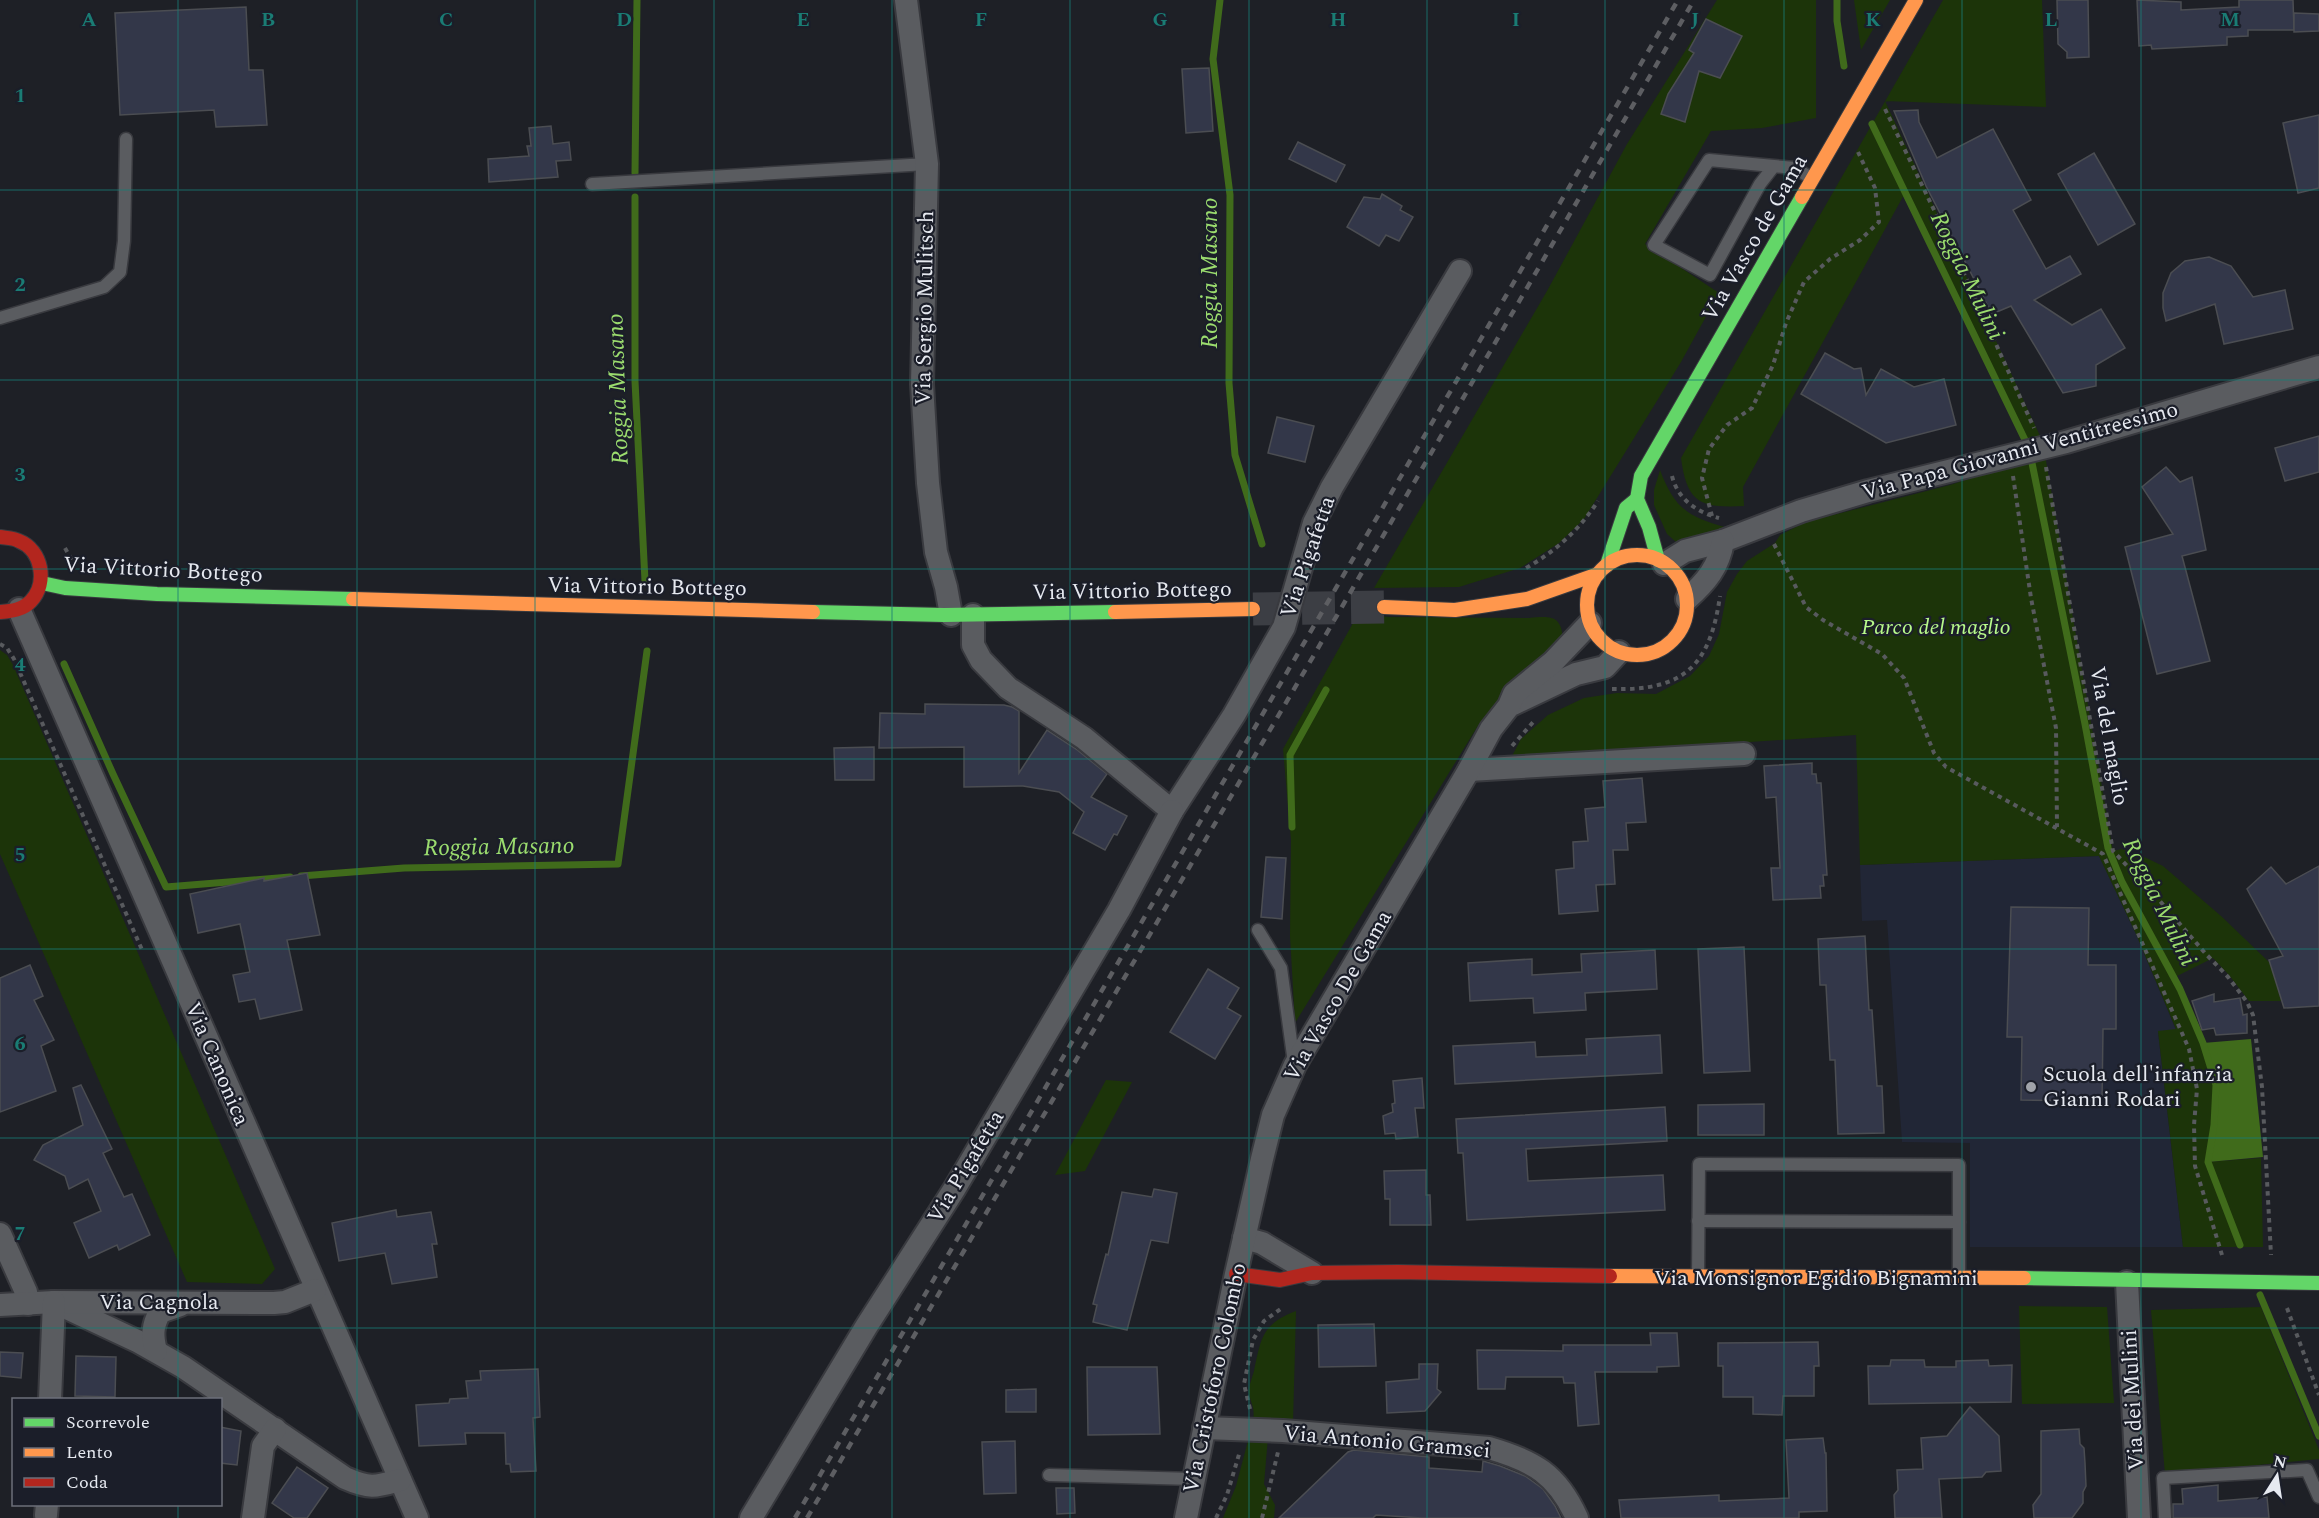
<svg xmlns="http://www.w3.org/2000/svg" width="2319" height="1518" viewBox="0 0 2319 1518" font-family="Spectral,serif">
<style>
.built{fill:#212636}
.green{fill:#1c3409}
.water{fill:#406b1b}
.lines{fill:none;stroke-linecap:round;stroke-linejoin:round}
.stream{stroke:#406b1b;stroke-width:7}
.building{fill:#333749;stroke:#4b4d52;stroke-width:1.5}
.secondary-tunnel{stroke:#3c3e44;stroke-width:33;stroke-dasharray:33 16;stroke-linecap:butt}
.lane-casing{stroke:#393a3f;stroke-width:15}
.street-casing{stroke:#393a3f;stroke-width:26}
.fast-casing{stroke:#393a3f;stroke-width:16}
.slow-casing{stroke:#393a3f;stroke-width:16}
.jam-casing{stroke:#393a3f;stroke-width:16}
.path{stroke:#585a5e;stroke-width:4;stroke-dasharray:4.5 4.5;stroke-linecap:butt}
.lane{stroke:#5a5c60;stroke-width:12}
.street{stroke:#5a5c60;stroke-width:22}
.fast{stroke:#63d668;stroke-width:14}
.slow{stroke:#ff974d;stroke-width:14}
.jam{stroke:#b3261e;stroke-width:14}
.rail{stroke:#5d5e62;stroke-width:4.5;stroke-dasharray:8 8;stroke-linecap:butt}
.grid{fill:none;stroke:#1a7c74;stroke-width:1.5;stroke-opacity:0.55}
.poi-dot{fill:#a0a3a9;stroke:#1b1e29;stroke-width:2}
.labels{text-anchor:middle;dominant-baseline:central;stroke-width:4.5;stroke-linejoin:round;paint-order:stroke}
.street-label{font-size:22px;fill:#e6e9f0;stroke:#1b1e29}
.park-label{font-size:22px;font-style:italic;fill:#b8fa8b;stroke:#1b1e29}
.poi-label{font-size:22px;fill:#e6e9f0;stroke:#1b1e29;text-anchor:start}
.water-label{font-size:24px;font-style:italic;fill:#9bdc6e;stroke:#1b1e29}
.grid-label{font-size:20px;text-anchor:middle;font-weight:bold;fill:#1a7c74;stroke:#1b1e29;stroke-width:4.5;stroke-linejoin:round;paint-order:stroke}
</style>
<rect width="100%" height="100%" fill="#1e2026"/>
<!-- built -->
<polygon class="built" points="2099,856 2136,934 2176,1030 2158,1032 2183,1247 1970,1247 1970,1143 1902,1142 1887,920 1862,921 1860,865"/>
<!-- green -->
<g class="green">
<polygon points="1717,0 1816,0 1816,118 1762,128 1711,131 1645,244 1719,293 1681,362 1584,519 1559,543 1520,568 1459,587 1374,588 1547,291 1627,144"/>
<polygon points="1854,0 1890,0 1861,50"/>
<path d="M1943,0H2042L2046,107L1885,101L2041,438L2027,444L1905,193L1743,487L1744,506C1701,508 1687,504 1681,458Z"/>
<polygon points="2045,455 2113,851 2122,849 2136,853 2163,866 2221,916 2270,963 2281,1001 2249,1001 2229,975 2213,958 2177,976 2216,1085 2214,1125 2208,1162 2261,1158 2263,1247 2183,1247 2158,1031 2176,1029 2136,934 2099,856 1860,865 1856,735 1522,757 1512,756 1521,739 1548,715 1584,698 1617,693 1656,694 1690,676 1709,656 1719,634 1727,592 1737,574 1747,561 1775,543 1780,535 1806,522 1950,485"/>
<path d="M1660,470C1675,510 1689,517 1728,528L1691,544L1676,542L1667,534L1654,505V490Z"/>
<path d="M1358,614L1390,617L1529,618C1551,616 1562,615 1563,641L1479,724L1295,1023L1290,936L1291,840L1283,749Z"/>
<polygon points="0,650 7,655 13,665 275,1269 262,1284 187,1282 0,854"/>
<polygon points="1106,1080 1132,1082 1085,1171 1055,1175"/>
<polygon points="2019,1306 2107,1307 2114,1403 2022,1404"/>
<polygon points="2261,1307 2319,1450 2319,1459 2165,1474 2151,1310"/>
<path d="M1296,1311L1293,1423L1253,1421C1255,1408 1252,1406 1249,1394C1248,1388 1252,1378 1254,1371C1261,1338 1262,1324 1296,1311Z"/>
<polygon points="1249,1437 1268,1437 1264,1484 1275,1505 1274,1518 1223,1518 1236,1486"/>
</g>
<!-- water -->
<polygon class="water" points="2251,1039 2263,1157 2208,1162 2214,1125 2216,1085 2203,1043"/>
<g class="lines">
<!-- stream -->
<g class="stream">
<polyline points="1220,0 1213,59 1230,195 1229,383 1235,455 1262,544"/>
<polyline points="1837,0 1837,21 1844,66"/>
<polyline points="1872,124 2027,444"/>
<polyline points="635,173 637,0"/>
<polyline points="635,197 635,381 645,581"/>
<polyline points="2032,463 2085,724 2108,848 2122,882 2180,989 2203,1043 2216,1085 2214,1125 2208,1162 2240,1245"/>
<polyline points="64,664 113,774 166,887 290,877"/>
<polyline points="1292,827 1290,755 1326,690"/>
<polyline points="301,876 404,868 618,864 647,651"/>
<polyline points="2260,1295 2319,1436"/>
</g>
</g>
<!-- building -->
<g class="building">
<polygon points="2057,0 2088,0 2089,57 2067,58 2067,52 2058,44"/>
<polygon points="2137,0 2181,2 2181,10 2239,7 2239,0 2293,0 2294,30 2248,30 2248,36 2227,37 2227,45 2152,49 2151,45 2139,46"/>
<polygon points="246,7 249,70 263,70 267,125 216,127 214,110 120,115 115,13"/>
<polygon points="2294,13 2319,14 2319,31 2294,32"/>
<polygon points="1706,19 1742,36 1720,78 1699,71 1685,122 1661,114 1668,94 1694,53 1689,50"/>
<polygon points="1209,68 1213,131 1186,133 1182,69"/>
<polygon points="1918,110 1919,122 1937,158 1993,129 2031,200 2013,210 2046,269 2070,256 2081,274 2034,300 2072,325 2101,309 2125,348 2096,365 2096,386 2063,393 2011,306 1992,314 1926,186 1894,111"/>
<polygon points="2319,115 2319,188 2298,193 2283,123"/>
<polygon points="551,126 553,144 569,142 571,160 556,161 558,177 489,182 488,159 529,156 527,146 531,146 529,128"/>
<polygon points="1298,142 1345,165 1336,182 1289,159"/>
<polygon points="2094,153 2135,224 2098,245 2058,174"/>
<polygon points="1382,194 1402,206 1400,210 1413,217 1399,241 1386,235 1379,246 1347,227 1364,197 1380,199"/>
<polygon points="2209,257 2231,266 2253,297 2285,290 2293,329 2224,344 2215,304 2166,321 2163,308 2163,293 2171,273 2185,261"/>
<polygon points="1825,353 1854,369 1861,368 1866,395 1881,369 1914,387 1944,379 1956,425 1886,443 1801,394"/>
<polygon points="1277,417 1314,426 1305,462 1268,453"/>
<polygon points="2319,436 2319,472 2285,481 2275,448"/>
<polygon points="2166,467 2180,482 2192,477 2206,550 2182,556 2210,661 2157,674 2125,547 2173,534 2142,487"/>
<polygon points="925,704 1004,705 1012,707 1019,711 1019,773 1047,730 1076,749 1107,774 1091,797 1127,816 1117,835 1114,834 1105,850 1073,833 1084,812 1059,792 1023,786 964,787 964,747 879,748 880,713 925,714"/>
<polygon points="874,747 874,780 835,780 834,748"/>
<polygon points="1812,763 1812,774 1816,774 1817,783 1821,783 1827,875 1823,875 1824,886 1820,886 1821,898 1773,900 1771,868 1780,868 1776,797 1766,798 1764,766"/>
<polygon points="1642,778 1646,822 1626,823 1628,850 1613,850 1615,884 1596,885 1598,911 1559,914 1556,870 1574,868 1573,842 1588,841 1585,809 1605,807 1603,781"/>
<polygon points="1266,857 1286,858 1282,919 1261,917"/>
<polygon points="2319,866 2319,1006 2284,1008 2269,960 2283,956 2247,889 2271,867 2286,884"/>
<polygon points="307,873 320,935 287,940 302,1010 260,1019 255,999 239,1002 233,975 250,972 240,924 198,933 190,894 264,878 264,881"/>
<polygon points="2011,907 2089,908 2088,965 2116,965 2116,1029 2103,1029 2102,1101 2021,1100 2022,1037 2007,1037"/>
<polygon points="1865,936 1869,1010 1872,1010 1877,1086 1882,1086 1884,1133 1838,1134 1835,1060 1830,1060 1826,985 1820,985 1818,939"/>
<polygon points="1744,947 1750,1071 1704,1073 1698,949"/>
<polygon points="1655,950 1657,989 1585,993 1586,1010 1534,1013 1533,998 1470,1001 1468,963 1532,959 1532,975 1582,972 1581,954"/>
<polygon points="30,965 43,996 34,1000 54,1040 41,1046 56,1091 0,1112 0,978"/>
<polygon points="1208,969 1239,988 1227,1008 1241,1016 1215,1059 1170,1032"/>
<polygon points="2214,994 2214,1002 2240,998 2243,1015 2247,1014 2247,1033 2216,1035 2214,1028 2202,1030 2192,1001"/>
<polygon points="1660,1035 1662,1073 1455,1084 1453,1046 1535,1042 1536,1057 1587,1055 1586,1039"/>
<polygon points="1422,1078 1424,1108 1415,1108 1418,1137 1396,1139 1395,1133 1385,1134 1383,1116 1393,1112 1392,1104 1395,1103 1393,1081"/>
<polygon points="81,1085 112,1149 103,1153 124,1197 132,1194 150,1235 119,1250 117,1245 89,1258 74,1223 101,1211 88,1179 69,1189 65,1176 34,1160 43,1145 83,1125 73,1088"/>
<polygon points="1764,1104 1764,1135 1698,1135 1698,1105"/>
<polygon points="1665,1107 1667,1141 1526,1149 1528,1181 1663,1175 1665,1210 1467,1220 1463,1153 1458,1153 1456,1119"/>
<polygon points="1426,1170 1426,1195 1430,1195 1431,1225 1390,1225 1390,1199 1385,1199 1384,1171"/>
<polygon points="1154,1189 1177,1193 1168,1243 1151,1240 1127,1330 1093,1322 1097,1305 1093,1304 1106,1254 1108,1255 1122,1192 1152,1197"/>
<polygon points="396,1210 397,1217 431,1212 437,1244 432,1244 437,1277 392,1284 385,1253 339,1261 332,1223"/>
<polygon points="1374,1324 1376,1366 1319,1367 1318,1325"/>
<polygon points="1650,1333 1677,1333 1679,1366 1657,1367 1657,1372 1595,1372 1599,1424 1578,1426 1575,1383 1564,1383 1563,1377 1506,1377 1505,1389 1478,1389 1477,1350 1563,1351 1563,1345 1651,1345"/>
<polygon points="1818,1342 1819,1366 1814,1366 1814,1396 1783,1396 1782,1415 1753,1414 1753,1397 1723,1397 1723,1366 1718,1366 1718,1343"/>
<polygon points="0,1352 23,1353 21,1378 0,1376"/>
<polygon points="76,1356 116,1357 115,1397 75,1396"/>
<polygon points="1891,1360 1924,1360 1925,1367 1956,1367 1956,1361 1988,1360 1989,1366 2012,1365 2011,1402 1869,1404 1868,1366 1890,1366"/>
<polygon points="1419,1364 1438,1364 1437,1389 1441,1392 1425,1411 1387,1413 1386,1382 1419,1379"/>
<polygon points="1087,1367 1157,1367 1160,1434 1088,1435"/>
<polygon points="538,1369 540,1417 533,1418 536,1471 511,1472 510,1464 506,1464 505,1433 465,1433 466,1444 419,1446 416,1405 449,1403 450,1399 468,1398 466,1381 481,1380 480,1371"/>
<polygon points="1036,1389 1036,1412 1006,1412 1006,1390"/>
<polygon points="1970,1407 1999,1436 2001,1471 1986,1472 1982,1477 1939,1479 1942,1518 1895,1518 1894,1495 1898,1490 1897,1470 1923,1469 1921,1438 1947,1436"/>
<polygon points="220,1427 241,1431 237,1465 220,1463"/>
<polygon points="2079,1429 2080,1444 2084,1448 2085,1463 2086,1486 2083,1492 2083,1503 2072,1518 2034,1518 2033,1505 2041,1494 2041,1431"/>
<polygon points="1823,1438 1825,1453 1826,1453 1827,1511 1799,1512 1799,1518 1621,1518 1619,1500 1719,1495 1719,1501 1789,1498 1786,1440"/>
<polygon points="1015,1441 1016,1493 984,1494 982,1442"/>
<polygon points="1354,1450 1429,1457 1429,1468 1482,1472 1483,1461 1500,1466 1525,1476 1543,1489 1555,1506 1561,1518 1422,1518 1376,1515 1373,1518 1279,1518 1348,1452"/>
<polygon points="297,1467 328,1488 307,1518 294,1518 272,1503"/>
<polygon points="2218,1485 2218,1501 2267,1497 2269,1518 2173,1518 2173,1504 2183,1504 2182,1489"/>
<polygon points="1056,1488 1074,1488 1075,1513 1057,1514"/>
</g>
<g class="lines">
<!-- secondary-tunnel -->
<polyline class="secondary-tunnel" points="1253,609 1384,607"/>
<!-- lane casing -->
<g class="lane-casing">
<g id="lane">
<polyline points="1774,166 1760,184 1710,275 1654,245 1709,160 1795,168 1811,178"/>
<polyline points="592,184 927,164"/>
<polyline points="0,318 104,287 120,272 124,241 126,139"/>
<polyline points="1258,930 1281,968 1294,1063"/>
<polyline points="1698,1221 1959,1222"/>
<polyline points="1698,1278 1699,1164 1959,1165 1959,1276"/>
<polyline points="1049,1475 1194,1479"/>
<polyline points="2165,1518 2163,1478 2307,1470 2319,1497"/>
</g>
</g>
<!-- street casing -->
<g class="street-casing">
<g id="street">
<polyline points="906,0 927,164 922,384 928,483 936,552 946,587 951,615"/>
<polyline points="1664,564 1685,551 1723,541 1801,511 1868,491 2066,442 2319,367"/>
<path d="M1687,599C1706,582 1719,567 1723,541"/>
<polyline points="19,609 417,1518"/>
<polyline points="973,615 973,645 981,660 1008,688 1084,738 1172,811 1234,715 1284,627 1314,523 1332,487 1460,271"/>
<polyline points="1513,704 1576,674 1605,667 1619,652"/>
<polyline points="1469,770 1744,754"/>
<polyline points="0,1234 26,1292 28,1304"/>
<polyline points="1244,1238 1262,1243 1312,1273"/>
<polyline points="2127,1282 2139,1518"/>
<path d="M54,1302L137,1341L183,1367L345,1478C370,1489 375,1487 400,1480"/>
<polyline points="0,1305 54,1302 274,1303 285,1302 315,1290"/>
<path d="M156,1351C152,1336 152,1326 160,1312L180,1305"/>
<polyline points="50,1400 54,1302"/>
<path d="M1204,1428L1283,1431L1489,1448C1534,1461 1557,1474 1577,1518"/>
<polyline points="46,1515 47,1504"/>
<polyline points="253,1518 263,1446 275,1429"/>
<polyline points="751,1518 866,1327 955,1188 1119,910 1172,811"/>
<polyline points="1186,1518 1236,1274 1262,1159 1273,1115 1295,1065 1469,770 1491,729 1509,706 1514,694 1553,662 1590,623"/>
</g>
</g>
<!-- fast casing -->
<g class="fast-casing">
<g id="fast">
<polyline points="1658,560 1649,527 1637,499 1641,476 1802,197"/>
<polyline points="1607,565 1626,508 1637,499"/>
<polyline points="42,583 65,588 157,594 353,599"/>
<polyline points="813,612 944,615 1115,612"/>
<polyline points="2024,1278 2319,1283"/>
</g>
</g>
<!-- slow casing -->
<g class="slow-casing">
<g id="slow">
<polyline points="1802,197 1916,0"/>
<circle cx="1637" cy="605" r="50"/>
<polyline points="353,599 813,612"/>
<polyline points="1384,607 1455,610 1527,599 1598,574"/>
<polyline points="1115,612 1253,609"/>
<polyline points="1610,1276 2024,1278"/>
</g>
</g>
<!-- jam casing -->
<g class="jam-casing">
<g id="jam">
<path d="M0,537C6,538 14,538 19,541C42,550 48,583 31,601C23,610 11,611 0,612"/>
<polyline points="1236,1274 1280,1280 1312,1273 1398,1272 1610,1276"/>
</g>
</g>
<!-- path -->
<g class="path">
<polyline points="1885,109 1952,247 2034,428"/>
<polyline points="2046,467 2113,851 2153,893 2205,953 2228,977 2247,1002 2253,1015 2262,1087 2271,1255"/>
<path d="M1672,476C1678,500 1697,512 1719,518"/>
<polyline points="2013,476 2031,598 2056,728 2057,827"/>
<polyline points="1712,516 1702,478 1709,449 1727,425 1752,408 1773,365 1786,323 1804,282 1830,259 1860,240 1879,222 1875,188 1858,152"/>
<polyline points="1774,544 1806,607 1823,620 1882,654 1904,678 1934,753 1946,767 2103,854 2189,1049 2197,1089 2194,1125 2195,1166 2222,1255"/>
<polyline points="65,548 73,562"/>
<path d="M1526,568C1556,551 1579,530 1598,501"/>
<polyline points="0,644 7,648 14,659 143,952"/>
<path d="M1612,689C1684,691 1710,666 1720,596"/>
<polyline points="1512,746 1535,720"/>
<polyline points="2287,1308 2319,1395"/>
<polyline points="1250,1409 1244,1384 1253,1340 1264,1321 1282,1308"/>
<polyline points="1216,1518 1227,1495 1240,1451"/>
<polyline points="1262,1518 1278,1452"/>
</g>
<!-- lane -->
<use href="#lane" class="lane"/>
<!-- street -->
<use href="#street" class="street"/>
<!-- fast -->
<use href="#fast" class="fast"/>
<!-- slow -->
<use href="#slow" class="slow"/>
<!-- jam -->
<use href="#jam" class="jam"/>
<!-- rail -->
<g class="rail">
<polyline points="795,1518 1678,0"/>
<polyline points="807,1518 1314,655 1694,0"/>
</g>
</g>
<!-- grid -->
<path class="grid" d="M178,0V1400M357,0V1518M535,0V1518M714,0V1518M892,0V1518M1070,0V1518M1249,0V1518M1427,0V1518M1605,0V1518M1784,0V1518M1962,0V1518M2141,0V1518M0,190H2319M0,380H2319M0,569H2319M0,759H2319M0,949H2319M0,1138H2319M0,1328H2319M178,1504V1518"/>
<!-- markers -->
<circle class="poi-dot" cx="2031" cy="1087" r="6"/>
<g class="labels">
<!-- street labels -->
<g class="street-label">
<text transform="translate(1755 238) rotate(-60)">Via Vasco de Gama</text>
<text transform="translate(925 308) rotate(-89)">Via Sergio Mulitsch</text>
<text transform="translate(2020 451) rotate(-15)">Via Papa Giovanni Ventitreesimo</text>
<text transform="translate(1308 557) rotate(-71)">Via Pigafetta</text>
<text transform="translate(163 570) rotate(3)">Via Vittorio Bottego</text>
<text transform="translate(647 587) rotate(1)">Via Vittorio Bottego</text>
<text transform="translate(1132 591) rotate(-1)">Via Vittorio Bottego</text>
<text transform="translate(2109 736) rotate(80)">Via del maglio</text>
<text transform="translate(1338 996) rotate(-60)">Via Vasco De Gama</text>
<text transform="translate(217 1064) rotate(67)">Via Canonica</text>
<text transform="translate(966 1167) rotate(-59)">Via Pigafetta</text>
<text x="1816" y="1278">Via Monsignor Egidio Bignamini</text>
<text x="159" y="1302">Via Cagnola</text>
<text transform="translate(1215 1378) rotate(-78)">Via Cristoforo Colombo</text>
<text transform="translate(2133 1400) rotate(-93)">Via dei Mulini</text>
<text transform="translate(1387 1442) rotate(5)">Via Antonio Gramsci</text>
</g>
<!-- park labels -->
<g class="park-label">
<text x="1936" y="627">Parco del maglio</text>
</g>
<!-- poi labels -->
<g class="poi-label">
<text x="2043" y="1074">Scuola dell'infanzia<tspan x="2043" dy="25">Gianni Rodari</tspan></text>
</g>
<!-- water labels -->
<g class="water-label">
<text transform="translate(1210 273) rotate(-90)">Roggia Masano</text>
<text transform="translate(1967 276) rotate(64)">Roggia Mulini</text>
<text transform="translate(618 389) rotate(-92)">Roggia Masano</text>
<text transform="translate(499 847) rotate(-1)">Roggia Masano</text>
<text transform="translate(2159 902) rotate(64)">Roggia Mulini</text>
</g>
</g>
<g class="grid-label">
<text x="89" y="26">A</text>
<text x="268" y="26">B</text>
<text x="446" y="26">C</text>
<text x="624" y="26">D</text>
<text x="803" y="26">E</text>
<text x="981" y="26">F</text>
<text x="1160" y="26">G</text>
<text x="1338" y="26">H</text>
<text x="1516" y="26">I</text>
<text x="1695" y="26">J</text>
<text x="1873" y="26">K</text>
<text x="2051" y="26">L</text>
<text x="2230" y="26">M</text>
<text x="20" y="102">1</text>
<text x="20" y="291">2</text>
<text x="20" y="481">3</text>
<text x="20" y="671">4</text>
<text x="20" y="861">5</text>
<text x="20" y="1050">6</text>
<text x="20" y="1240">7</text>
</g>
<!-- legend -->
<rect x="12" y="1398" width="210" height="108" fill="#1b1e29" stroke="#6c6f79" stroke-width="1.5"/>
<rect x="24" y="1418" width="30" height="9" fill="#63d668" stroke="#6c6f79" stroke-width="1.5"/>
<text x="66" y="1428" font-size="18" fill="#e6e9f0">Scorrevole</text>
<rect x="24" y="1448" width="30" height="9" fill="#ff974d" stroke="#6c6f79" stroke-width="1.5"/>
<text x="66" y="1458" font-size="18" fill="#e6e9f0">Lento</text>
<rect x="24" y="1478" width="30" height="9" fill="#b3261e" stroke="#6c6f79" stroke-width="1.5"/>
<text x="66" y="1488" font-size="18" fill="#e6e9f0">Coda</text>
<!-- north arrow -->
<g transform="translate(2277 1476) rotate(12)" stroke="#1b1e29" stroke-width="4.5" paint-order="stroke">
<path d="M0-4.5L10 22L0 15L-10 22Z" fill="#e6e9f0"/>
<text y="-9" font-size="16" font-weight="bold" text-anchor="middle" fill="#e6e9f0">N</text>
</g>
</svg>
